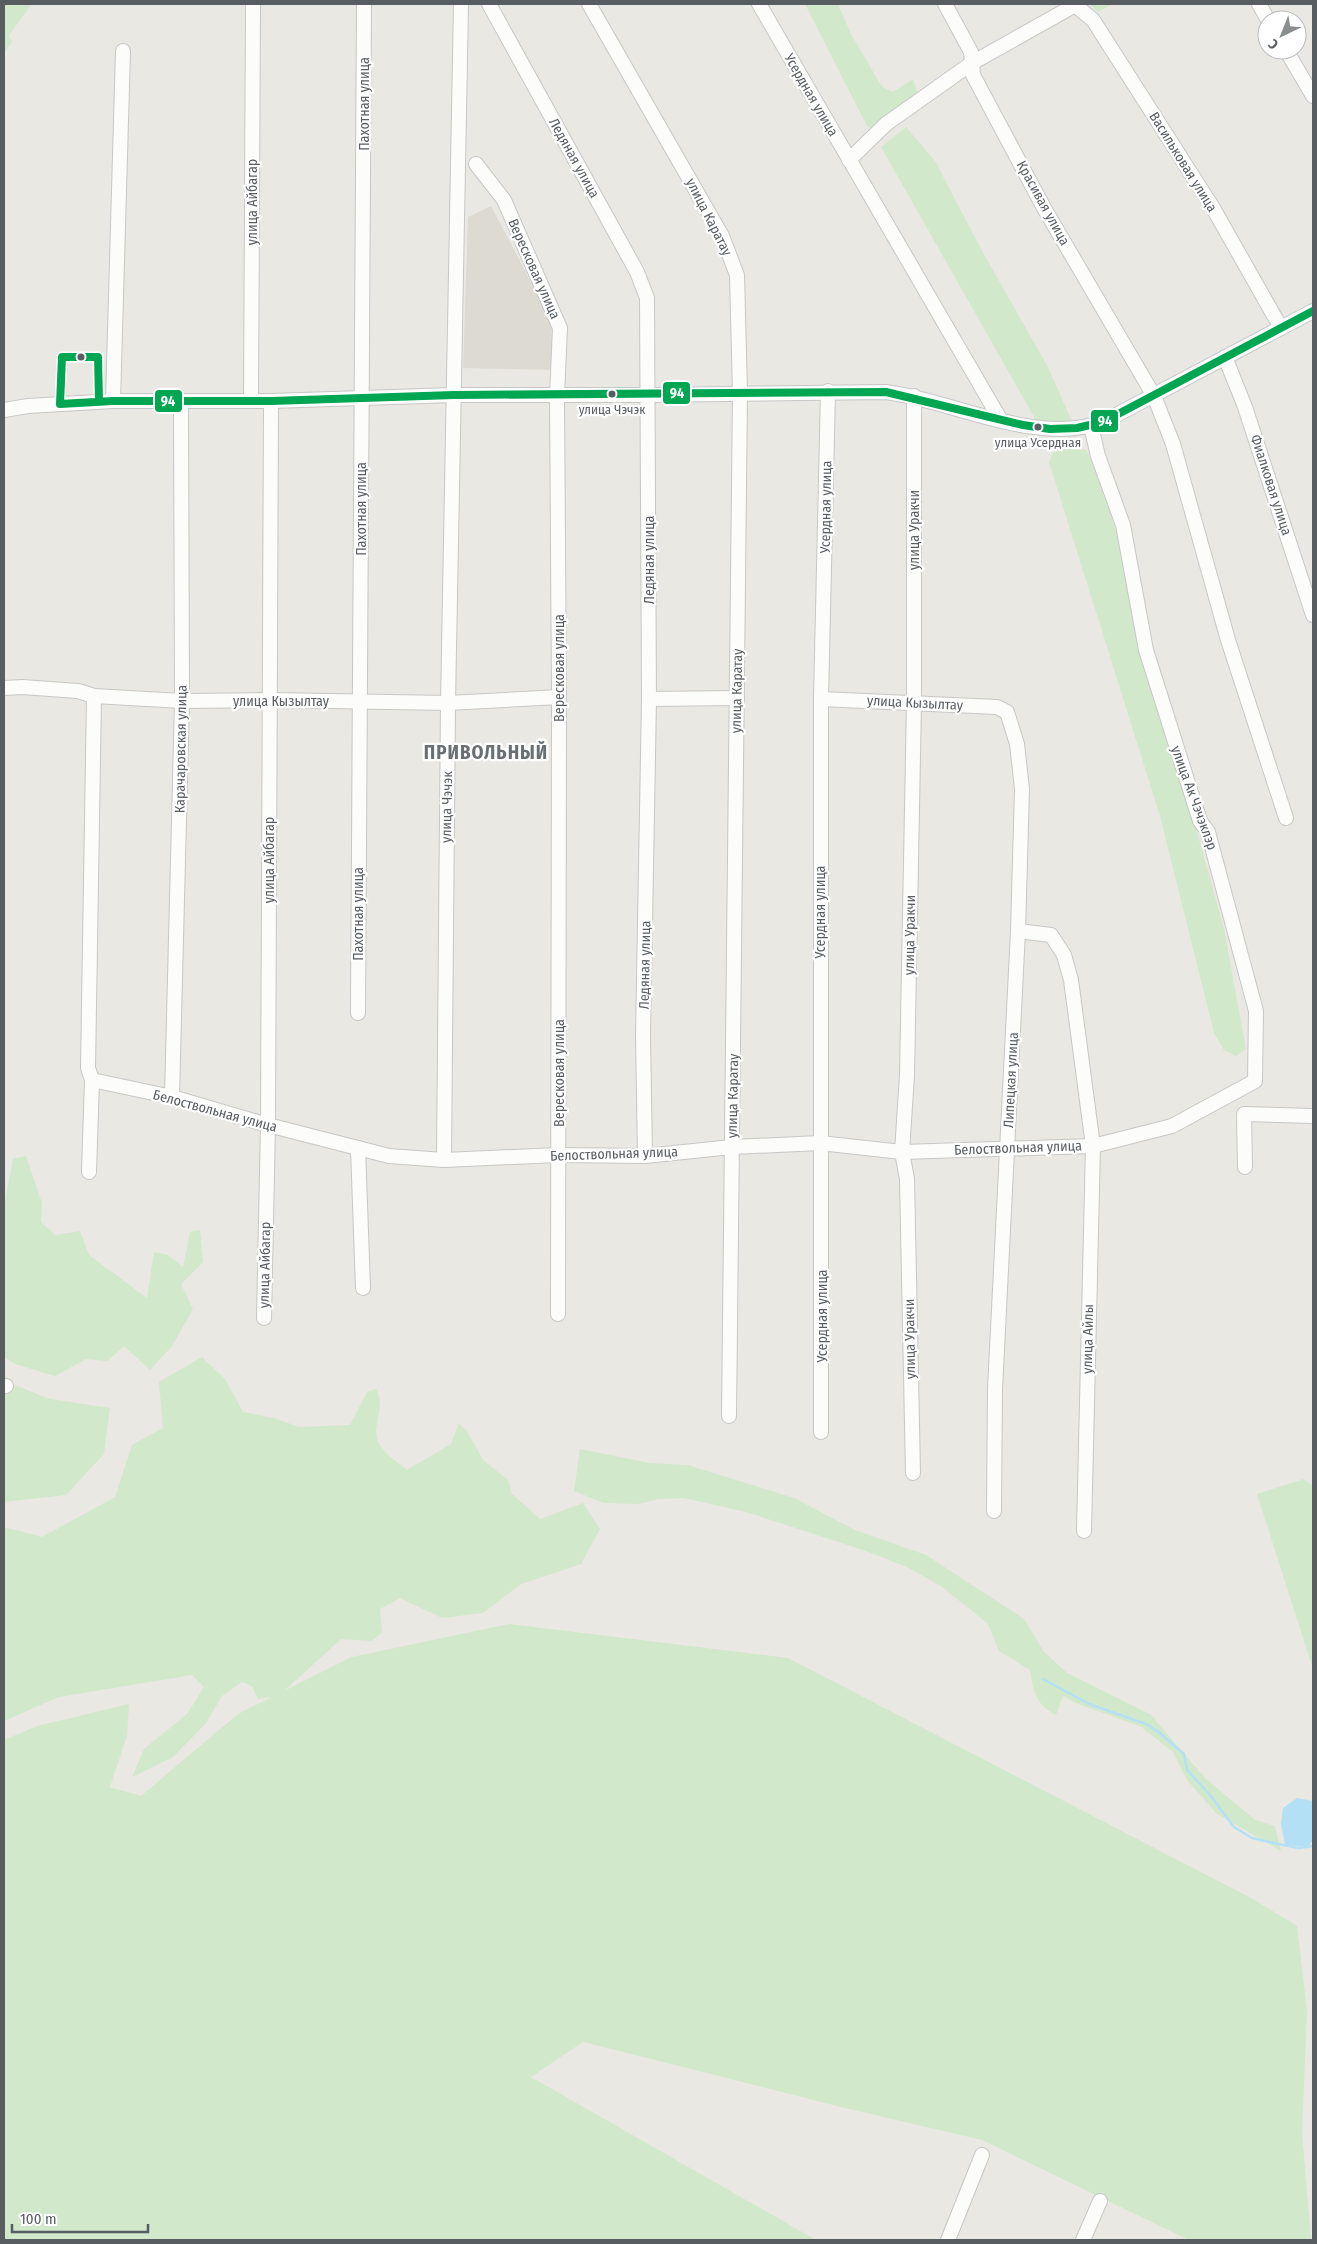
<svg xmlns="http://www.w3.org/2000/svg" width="1317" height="2244" viewBox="0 0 1317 2244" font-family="'Fira Sans Condensed',sans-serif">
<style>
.education{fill:#dddad2}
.green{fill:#d1e8cb}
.water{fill:#b4e0f6}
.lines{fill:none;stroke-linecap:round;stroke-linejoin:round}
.stream{stroke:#b4e0f6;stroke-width:2.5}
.minor-casing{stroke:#c7c7c7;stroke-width:16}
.minor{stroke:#fcfcfb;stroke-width:14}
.bus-1-casing{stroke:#fff;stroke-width:11}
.bus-1{stroke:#00a651;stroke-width:8}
.bus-dot{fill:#585d62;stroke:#fff;stroke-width:2}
.labels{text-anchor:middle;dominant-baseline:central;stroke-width:4.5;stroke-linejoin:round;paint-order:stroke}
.bus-label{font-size:13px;fill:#585d62;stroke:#fff}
.street-label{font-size:14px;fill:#585d62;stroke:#fff}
.district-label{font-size:19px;font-weight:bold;letter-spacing:1px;fill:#697074;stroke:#fff}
.line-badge{stroke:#fff;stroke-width:2}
.badge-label{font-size:14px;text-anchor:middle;font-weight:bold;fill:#fff}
</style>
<rect width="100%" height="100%" fill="#eae8e2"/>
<!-- education -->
<polygon class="education" points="491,206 551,320 553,370 463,368 468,217"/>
<!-- green -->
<g class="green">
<polygon points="4,4 32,4 9,35 12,42 4,53"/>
<polygon points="805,4 838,4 851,34 882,87 893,92 913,79 918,96 879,135 867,126"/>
<polygon points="1090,4 1113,4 1098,12"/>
<polygon points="906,127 935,161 981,249 1048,367 1073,424 1037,422 881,147"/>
<polygon points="1055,448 1086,450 1095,465 1129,573 1146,675 1180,771 1224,929 1246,1049 1236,1056 1224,1050 1214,1033 1160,816 1049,462"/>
<polygon points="26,1156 42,1203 41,1222 55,1235 80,1231 89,1255 147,1298 154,1252 168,1255 183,1267 190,1232 200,1230 203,1262 181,1284 193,1309 172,1346 150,1370 124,1346 108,1361 86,1359 55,1376 15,1364 4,1357 4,1207 13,1159"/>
<path d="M202,1357L225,1379L243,1412L274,1418L299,1427L350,1425L367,1392L376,1389C386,1407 373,1422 377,1439C381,1452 398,1462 407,1470L451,1444L459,1423L468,1433L483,1460L508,1480L512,1494L540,1519L583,1503L600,1529L581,1564L521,1584L483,1613L442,1618L400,1598L380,1609L382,1632L372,1641L341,1639L284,1691L352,1657L509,1624L788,1658L1251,1898L1297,1926L1307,2011L1302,2133L1311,2240H1189L982,2140L841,2107L583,2042L531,2077L816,2240H4V1740L37,1726L129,1704L127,1736L110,1787L141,1796L238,1714L272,1697L258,1699L252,1686L242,1682L222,1696L206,1723L173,1757L132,1777L144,1749L187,1714L204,1687L192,1675L59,1697L4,1721V1527L42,1537L115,1497L132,1445L163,1428L159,1382Z"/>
<polygon points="4,1381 50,1399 110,1408 104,1454 66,1495 4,1502"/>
<path d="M580,1449L650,1463L688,1465L794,1498L855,1530L926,1555L1024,1619L1044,1652L1067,1673L1150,1714L1204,1777L1255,1820L1275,1826L1281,1851L1216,1813L1187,1780L1173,1752L1140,1726L1075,1703L1063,1696L1056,1715C1036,1705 1033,1691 1030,1670L999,1651L988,1624L941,1586L907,1567L863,1550L746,1512L684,1498L658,1499L638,1504L604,1503L574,1491Z"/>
<polygon points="1304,1479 1313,1486 1313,1669 1257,1494"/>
</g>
<!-- water -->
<polygon class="water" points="1297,1798 1313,1801 1313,1840 1308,1847 1285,1845 1281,1824 1283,1808"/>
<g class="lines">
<!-- stream -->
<polyline class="stream" points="1043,1679 1089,1704 1146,1724 1160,1733 1184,1754 1187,1770 1211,1796 1234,1827 1252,1838 1278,1844 1299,1848 1313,1846"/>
<!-- minor casing -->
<g class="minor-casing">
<g id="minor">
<polyline points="489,4 637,272 647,298 649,699 643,1036 645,1156"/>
<polyline points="589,4 722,236 737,275 740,393 729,1416"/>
<polyline points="759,4 1000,419"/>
<polyline points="945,4 971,52 973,75 1044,208 1154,396 1173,444 1228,640 1286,818"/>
<polyline points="1259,4 1268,20"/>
<polyline points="1075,5 1093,20 1213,208 1281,328"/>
<polyline points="1286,50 1313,96"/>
<polyline points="849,160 886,124 972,63 1077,4"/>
<polyline points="476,164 504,200 560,328 557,395 559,697 558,1314"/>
<polyline points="1225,357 1245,407 1313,615"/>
<polyline points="251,400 253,4"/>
<polyline points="113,401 123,51"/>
<path d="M4,410L28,406L113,401H271L454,395H649L886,392C954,401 1036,446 1103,422L1313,311"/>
<polyline points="4,688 22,687 78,691 94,696 182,701 270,700 448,703 559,697"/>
<polyline points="649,699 737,698"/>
<polyline points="821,699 997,707 1007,712 1017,744 1022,789 1018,931 995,1389 994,1511"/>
<polyline points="1018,931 1051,935 1064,955 1071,980 1093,1146 1084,1531"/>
<polyline points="358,1013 364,4"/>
<polyline points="92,1080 172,1097 268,1125 389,1156 444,1160 558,1155 645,1156 732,1147 820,1143 902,1152 1093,1146 1172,1126 1255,1081 1256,1011 1208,832 1200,821 1146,650 1123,525 1098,456 1091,426"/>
<polyline points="172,1097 182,701 181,401"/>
<polyline points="358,1148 363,1288"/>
<polyline points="444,1160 448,703 461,4"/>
<polyline points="1245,1167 1244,1114 1313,1116"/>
<polyline points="89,1172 92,1080 88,1068 94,696"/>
<polyline points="264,1318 268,1125 271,401"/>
<polyline points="4,1386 6,1386"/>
<polyline points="821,1432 821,699 828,391"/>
<polyline points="913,1473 907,1179 902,1152 907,1075 914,702 914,396"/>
<polyline points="948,2240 982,2155"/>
<polyline points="1083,2240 1100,2201"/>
</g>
</g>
<!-- minor -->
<use href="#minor" class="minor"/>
<!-- bus-1 casing -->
<g class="bus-1-casing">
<polyline id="bus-1" points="99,401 98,357 62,357 60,404 113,401 271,401 454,395 886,392 1023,425 1050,429 1077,428 1103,422 1313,311"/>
</g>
<!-- bus-1 -->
<use href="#bus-1" class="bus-1"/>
</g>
<!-- markers -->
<g class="bus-dot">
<circle cx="81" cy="357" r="4.5"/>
<circle cx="612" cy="394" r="4.5"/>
<circle cx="1038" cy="427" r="4.5"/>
</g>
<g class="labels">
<!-- bus labels -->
<g class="bus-label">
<text x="612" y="409">улица Чэчэк</text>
<text x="1038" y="442">улица Усердная</text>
</g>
<!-- street labels -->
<g class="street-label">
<text transform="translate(811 95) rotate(60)">Усердная улица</text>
<text transform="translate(364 104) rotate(-90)">Пахотная улица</text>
<text transform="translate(574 158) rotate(61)">Ледяная улица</text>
<text transform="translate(1183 162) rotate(58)">Васильковая улица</text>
<text transform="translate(252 202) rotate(-90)">улица Айбагар</text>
<text transform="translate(1043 203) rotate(61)">Красивая улица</text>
<text transform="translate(709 217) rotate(63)">улица Каратау</text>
<text transform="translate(534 269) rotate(66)">Вересковая улица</text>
<text transform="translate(1271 485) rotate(72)">Фиалковая улица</text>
<text transform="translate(826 507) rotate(-89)">Усердная улица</text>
<text transform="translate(361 509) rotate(-90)">Пахотная улица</text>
<text transform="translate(914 530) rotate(-90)">улица Уракчи</text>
<text transform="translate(649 560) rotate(-90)">Ледяная улица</text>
<text transform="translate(559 668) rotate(-90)">Вересковая улица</text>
<text transform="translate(737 691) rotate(-89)">улица Каратау</text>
<text x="281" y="701">улица Кызылтау</text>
<text transform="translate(915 703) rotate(3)">улица Кызылтау</text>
<text transform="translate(181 749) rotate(-89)">Карачаровская улица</text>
<text transform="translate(1194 798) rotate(70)">улица Ак Чэчэклэр</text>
<text transform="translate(447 807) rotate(-89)">улица Чэчэк</text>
<text transform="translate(269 860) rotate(-90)">улица Айбагар</text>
<text transform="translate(820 912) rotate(-90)">Усердная улица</text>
<text transform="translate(358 914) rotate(-90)">Пахотная улица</text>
<text transform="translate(910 935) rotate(-89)">улица Уракчи</text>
<text transform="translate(645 965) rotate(-89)">Ледяная улица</text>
<text transform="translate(559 1073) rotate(-90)">Вересковая улица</text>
<text transform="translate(1011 1080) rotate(-87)">Липецкая улица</text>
<text transform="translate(733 1096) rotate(-89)">улица Каратау</text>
<text transform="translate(215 1111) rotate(15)">Белоствольная улица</text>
<text transform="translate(1018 1148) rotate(-2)">Белоствольная улица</text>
<text transform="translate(614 1154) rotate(-2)">Белоствольная улица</text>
<text transform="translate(265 1265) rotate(-89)">улица Айбагар</text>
<text transform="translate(822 1316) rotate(-90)">Усердная улица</text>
<text transform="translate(910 1339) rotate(-91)">улица Уракчи</text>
<text transform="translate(1088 1339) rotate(-89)">улица Айлы</text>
</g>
<!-- district labels -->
<g class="district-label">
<text x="486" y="752">ПРИВОЛЬНЫЙ</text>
</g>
</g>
<g class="line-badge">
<rect x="662" y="381" width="29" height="24" rx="5" fill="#00a651"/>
<rect x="154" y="389" width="29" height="24" rx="5" fill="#00a651"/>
<rect x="1090" y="409" width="29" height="24" rx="5" fill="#00a651"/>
</g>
<g class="badge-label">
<text x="677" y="398">94</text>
<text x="168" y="406">94</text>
<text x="1105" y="426">94</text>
</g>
<!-- border -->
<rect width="1317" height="2244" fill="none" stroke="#585d62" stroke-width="10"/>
<!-- north arrow -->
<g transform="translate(1282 35) rotate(223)"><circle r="24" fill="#ffffff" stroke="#bcbec0"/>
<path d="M0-4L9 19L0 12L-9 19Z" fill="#8b8e8f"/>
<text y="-8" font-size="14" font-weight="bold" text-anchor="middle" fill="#585d62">С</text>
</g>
<!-- scale -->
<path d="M12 2224v8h136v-8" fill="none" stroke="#585d62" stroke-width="2.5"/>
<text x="20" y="2224" font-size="15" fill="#585d62" stroke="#ffffff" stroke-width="4" paint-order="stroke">100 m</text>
</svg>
